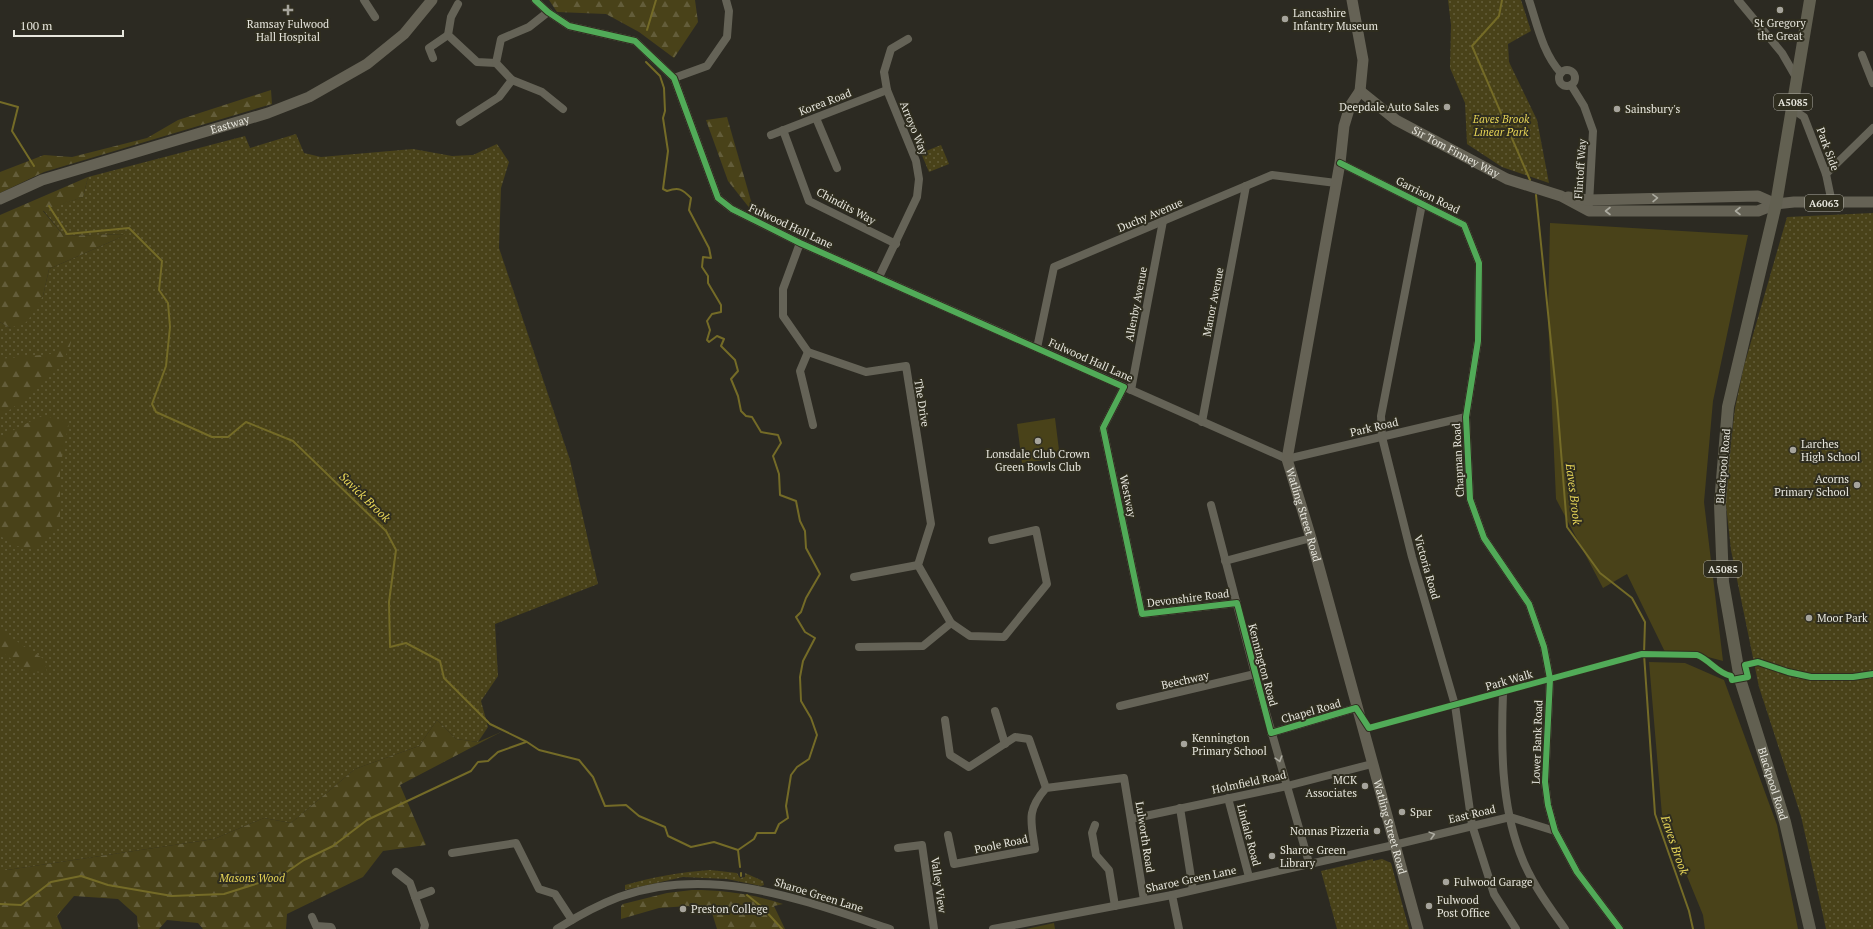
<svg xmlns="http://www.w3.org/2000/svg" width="1873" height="929" viewBox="0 0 1873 929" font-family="'PT Serif',serif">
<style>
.grass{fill:url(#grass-dots)}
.forest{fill:url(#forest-firs)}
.garden{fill:#494219}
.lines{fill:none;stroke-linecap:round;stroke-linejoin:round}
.stream{stroke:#746b27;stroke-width:2}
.minor{stroke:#656357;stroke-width:8}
.major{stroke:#656255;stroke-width:11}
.highway{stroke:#626051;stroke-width:12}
.cycleway-casing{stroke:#2f2d1f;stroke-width:8}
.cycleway{stroke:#51ab58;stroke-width:6}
.oneway{stroke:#acaba0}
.oneway2{stroke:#acaba1}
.poi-dot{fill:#a6a49c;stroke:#2f2d1f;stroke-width:1.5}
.labels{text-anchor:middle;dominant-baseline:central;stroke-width:4;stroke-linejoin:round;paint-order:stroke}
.shield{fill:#2f2d1f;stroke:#b0aea4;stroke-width:1}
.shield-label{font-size:10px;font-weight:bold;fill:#e7e6dd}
.poi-label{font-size:11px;fill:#e7e6dd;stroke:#2f2d1f;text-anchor:start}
.street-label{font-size:11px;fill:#e7e6dd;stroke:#2f2d1f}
.park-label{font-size:11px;font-style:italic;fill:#e7d556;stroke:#2f2d1f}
.water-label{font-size:12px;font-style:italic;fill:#e9d758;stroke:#2f2d1f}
</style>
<defs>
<pattern id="grass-dots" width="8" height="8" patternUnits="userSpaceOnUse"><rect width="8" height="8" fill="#494219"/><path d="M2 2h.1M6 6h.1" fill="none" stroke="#635d3a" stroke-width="1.8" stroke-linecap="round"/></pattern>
<pattern id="forest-firs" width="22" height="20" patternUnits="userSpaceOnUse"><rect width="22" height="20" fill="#494219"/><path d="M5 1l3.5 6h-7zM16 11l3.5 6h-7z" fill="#635d3a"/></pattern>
</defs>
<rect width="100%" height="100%" fill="#2c2a22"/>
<!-- grass -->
<g class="grass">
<polygon points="1448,0 1521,0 1531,31 1508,44 1509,62 1537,120 1549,183 1502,167 1467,144 1465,103 1450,68 1451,25"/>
<polygon points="296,134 304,153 321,157 413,149 452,156 473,155 497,144 509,162 501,188 499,248 570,460 598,584 495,624 498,676 481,701 488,727 478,742 456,739 437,720 419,746 355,769 291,823 264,818 214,839 7,870 0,870 0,322 10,328 43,296 49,269 119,238 124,234 64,236 43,210 83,197 88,177 245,136 250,148"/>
<polygon points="941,145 949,164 929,172 921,153"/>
<polygon points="1873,213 1873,929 1826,929 1801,816 1759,687 1731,550 1725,496 1735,408 1744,366 1787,217"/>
<polygon points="1373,859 1373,861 1382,859 1391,863 1409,929 1337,929 1321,871"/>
<path d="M710,870L737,873L740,878L745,877V873L763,881L764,885L761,886L727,879L683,877L625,890V885C653,877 681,872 710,870Z"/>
</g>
<!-- forest -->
<g class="forest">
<polygon points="549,0 695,0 698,22 674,58 639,32 606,14 557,12"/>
<polygon points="271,90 272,104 44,172 0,193 0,172 44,155 72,157 147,138 178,120"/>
<polygon points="727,117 755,215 728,181 706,120"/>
<polygon points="88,177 83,197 43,211 64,236 125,234 119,238 49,269 43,296 27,322 10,328 0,322 0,215"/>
<path d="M71,338C73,362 20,405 0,416V359L51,354Z"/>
<polygon points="43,415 69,423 60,467 60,522 33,549 17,546 0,536 0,437"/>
<polygon points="0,630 45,660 47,673 30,672 0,651"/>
<polygon points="437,720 456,739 478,742 501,732 400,785 426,845 383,851 363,877 287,914 286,929 203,929 198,923 167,920 159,929 138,929 137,916 118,899 74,896 57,916 62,929 0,929 0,870 7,870 214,839 264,818 291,823 355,769 419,746"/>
<path d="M692,890C724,890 753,894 783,904L774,906L785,929H717L712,913L688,906L659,908L621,919V906L623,904L667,893Z"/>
</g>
<!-- garden -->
<g class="garden">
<polygon points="1550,223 1748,235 1713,401 1704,502 1723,661 1693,653 1665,652 1627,574 1603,588 1556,499 1548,318"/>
<polygon points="1055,418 1060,458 1022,463 1017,424"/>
<polygon points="1649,662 1685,663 1724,680 1777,825 1798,929 1705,929 1703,915 1662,815"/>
<polygon points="1054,923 1055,929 1026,929"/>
</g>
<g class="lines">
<!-- stream -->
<g class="stream">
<polyline points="1502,0 1499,16 1472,46 1530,180"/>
<polyline points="647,30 656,0"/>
<path d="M646,62L660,76L664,88L665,111L663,118L668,151L663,189L667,191C679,187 682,189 691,198L689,210L709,248L711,258L703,257L702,267L708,276V283L721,305V312L712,314L707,321L710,330L707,340L709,342L717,336L724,339L721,346L735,360L738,371L731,379L738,396L741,411L746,416L752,417L761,432L778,435L781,443L773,456L779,474L780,495L796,501L800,521L805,531L806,548L820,574L806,598L801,612L796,617L805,632L815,638L803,661L800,677L801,701L811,718L817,735L809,759L797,767L791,775L786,806L788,818L779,824L775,833H757L754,839L738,850"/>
<polyline points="0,102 18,107 12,131 34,166"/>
<polyline points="1536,195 1557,401 1567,527 1600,573 1632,598 1645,622 1644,654 1655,814 1689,911 1693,929"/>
<polyline points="49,206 67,234 129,228 162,261 159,290 168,303 170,327 166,366 152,404 156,412 212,437 228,437 246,422 293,441 386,531 396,550 389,602 390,647 406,643 440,661 444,678 490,724 527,742 539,750 579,760 593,777 605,806 626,805 639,816 665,827 668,836 691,847 714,842 738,850 740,867"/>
<polyline points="741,873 741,876"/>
<polyline points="747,895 762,907 782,929"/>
<polyline points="0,904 21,905 51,882 81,876 108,885 172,896 224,894 281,876 304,860 333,846 367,820 471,771 478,762 488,761 498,752 526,742"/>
</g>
<!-- minor -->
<g class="minor">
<polyline points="364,0 375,17"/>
<polyline points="535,0 548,12 569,26 635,41 674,78 718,198 732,209 800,243 1287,459 1466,417"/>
<path d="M1529,0C1537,24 1543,54 1561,73"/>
<polyline points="1738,0 1782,53 1797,79"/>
<polyline points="458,4 451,17 448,35 477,62 496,63"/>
<polyline points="548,12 529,27 501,39 496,63 512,80 542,92 563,109"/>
<polyline points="1862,55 1873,83"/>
<polyline points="433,58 429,48 448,35"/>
<circle cx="1567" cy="78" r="8"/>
<polyline points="674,78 707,66 727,37 729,11 726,0"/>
<polyline points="1571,85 1584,106 1593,131 1589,204"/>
<polyline points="1792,109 1804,117 1826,174 1832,203"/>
<polyline points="816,118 837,168"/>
<polyline points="460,122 499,97 512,80"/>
<polyline points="783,130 809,201 896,244"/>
<polyline points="771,135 887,90"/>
<polyline points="1340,163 1464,225 1479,263 1478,341 1466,417 1470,499 1484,538 1529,604 1544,647 1550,679 1545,782 1548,805 1555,831 1577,872 1620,929"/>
<polyline points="1826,174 1873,128"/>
<polyline points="1422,204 1381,416 1382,437 1412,557 1455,705 1472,825 1494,894 1516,929"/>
<polyline points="800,243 783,289 783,316 808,352 866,372 906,366 931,524 918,565 951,623 923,646 859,647"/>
<polyline points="879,277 917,197 919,179 916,161 887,90 884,72 891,49 908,39"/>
<polyline points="1037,348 1054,267 1272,175 1336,183"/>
<polyline points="808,352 800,371 813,425"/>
<polyline points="1124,387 1103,428 1142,614 1237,603"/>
<polyline points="1131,390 1163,221"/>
<polyline points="1202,422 1246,186"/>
<polyline points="1211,505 1255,674 1309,863"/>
<polyline points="1225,561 1311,538"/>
<polyline points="854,577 918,565"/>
<polyline points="951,623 970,636 1004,637 1047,584 1036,530 992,540"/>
<path d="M1503,693C1501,745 1501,803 1520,853C1530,881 1548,905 1565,929"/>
<polyline points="1120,706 1255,674"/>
<polyline points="995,711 1005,744"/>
<polyline points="945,720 950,755 969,767 1015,737 1029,739 1046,788"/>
<polyline points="1271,733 1356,708"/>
<polyline points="1228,798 1249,877"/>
<polyline points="1180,808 1193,890"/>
<polyline points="1131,819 1287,786 1372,764"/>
<polyline points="1095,825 1092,833 1096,855 1109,870 1115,906"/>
<path d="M948,835L954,864L1035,849C1031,821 1026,811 1046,788L1124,778L1144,900"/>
<polyline points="898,848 922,845 934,929"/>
<polyline points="452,853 516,843 539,889 555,894 572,920"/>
<polyline points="396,872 410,883 425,925 424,929"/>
<polyline points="1172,895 1179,929"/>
<polyline points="415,897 431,891"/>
<polyline points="312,917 316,926 331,927 332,929"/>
<path d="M557,929C576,917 598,905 619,897C711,864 803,900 890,929"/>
<polyline points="993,929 1172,895 1394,845 1510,817 1555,831"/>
</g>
<!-- major -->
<g class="major">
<path id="s1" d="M1352,0L1363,60L1360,91L1350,106L1344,126L1340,163L1287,459L1311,538L1418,929"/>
<path id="s2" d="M1360,91L1396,120L1507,179L1561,196L1589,211H1758L1776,204L1794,202H1873"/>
<polyline points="1568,197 1588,200 1758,196 1776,204"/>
<path id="s3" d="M0,199L42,180L268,113L309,97L367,64L404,34L432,0"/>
</g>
<!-- highway -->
<path class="highway" id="s4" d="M1810,0L1776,204L1728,407L1720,504L1723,582L1740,679L1785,822L1810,929"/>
<!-- cycleway casing -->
<g class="cycleway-casing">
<g id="cycleway">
<path d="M535,0L548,12L569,26L635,41L674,78L718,198L732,209L800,243L1124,387L1103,428L1142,614L1237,603L1271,733L1356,708L1369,728L1642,654L1697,655C1710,660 1717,673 1731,676L1732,680L1748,677L1745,665L1758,662L1788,672L1811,677H1853L1873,674"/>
<polyline points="1340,163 1464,225 1479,263 1478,341 1466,417 1470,499 1484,538 1529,604 1544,647 1550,679 1545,782 1548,805 1555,831 1577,872 1620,929"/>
</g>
</g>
<!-- cycleway -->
<use href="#cycleway" class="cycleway"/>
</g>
<!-- one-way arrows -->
<defs><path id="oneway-chevron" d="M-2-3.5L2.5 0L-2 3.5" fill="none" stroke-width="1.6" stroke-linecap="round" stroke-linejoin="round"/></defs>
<g class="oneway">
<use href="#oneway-chevron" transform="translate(1655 198) rotate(-1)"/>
<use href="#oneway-chevron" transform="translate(1608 211) rotate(180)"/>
<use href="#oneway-chevron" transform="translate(1738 211) rotate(180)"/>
</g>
<g class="oneway2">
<use href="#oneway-chevron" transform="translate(1279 759) rotate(73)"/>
<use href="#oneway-chevron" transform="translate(1432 835) rotate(-15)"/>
</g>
<!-- markers -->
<g class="poi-dot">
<path d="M286 4h4v4h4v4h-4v4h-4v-4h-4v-4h4z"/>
<circle cx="1780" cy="10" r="4"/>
<circle cx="1285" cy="19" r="4"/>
<circle cx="1447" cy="107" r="4"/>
<circle cx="1617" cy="109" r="4"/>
<circle cx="1038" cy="441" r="4"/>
<circle cx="1793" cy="450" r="4"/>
<circle cx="1857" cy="485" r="4"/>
<circle cx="1809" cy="618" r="4"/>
<circle cx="1184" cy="744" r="4"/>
<circle cx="1365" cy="786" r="4"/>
<circle cx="1402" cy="812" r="4"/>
<circle cx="1377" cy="831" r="4"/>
<circle cx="1272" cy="856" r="4"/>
<circle cx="1446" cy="882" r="4"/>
<circle cx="1429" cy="906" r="4"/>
<circle cx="683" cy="909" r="4"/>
</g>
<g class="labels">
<!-- shield labels -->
<g class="shield">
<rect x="1774" y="94" width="38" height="16" rx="3"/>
<rect x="1805" y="195" width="38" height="16" rx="3"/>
<rect x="1704" y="561" width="38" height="16" rx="3"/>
</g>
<g class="shield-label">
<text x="1793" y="102">A5085</text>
<text x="1824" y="203">A6063</text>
<text x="1723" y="569">A5085</text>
</g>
<!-- poi labels -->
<g class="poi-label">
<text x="1293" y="13">Lancashire<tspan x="1293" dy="13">Infantry Museum</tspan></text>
<text x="1780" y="23" text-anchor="middle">St Gregory<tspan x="1780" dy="13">the Great</tspan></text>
<text x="288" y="24" text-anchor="middle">Ramsay Fulwood<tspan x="288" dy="13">Hall Hospital</tspan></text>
<text x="1439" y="107" text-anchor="end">Deepdale Auto Sales</text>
<text x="1625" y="109">Sainsbury's</text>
<text x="1801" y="444">Larches<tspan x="1801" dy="13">High School</tspan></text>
<text x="1038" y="454" text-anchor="middle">Lonsdale Club Crown<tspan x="1038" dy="13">Green Bowls Club</tspan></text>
<text x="1849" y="479" text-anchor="end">Acorns<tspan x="1849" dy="13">Primary School</tspan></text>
<text x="1817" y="618">Moor Park</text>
<text x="1192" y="738">Kennington<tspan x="1192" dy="13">Primary School</tspan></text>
<text x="1357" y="780" text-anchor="end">MCK<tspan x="1357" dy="13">Associates</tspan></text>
<text x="1410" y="812">Spar</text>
<text x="1369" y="831" text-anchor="end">Nonnas Pizzeria</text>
<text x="1280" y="850">Sharoe Green<tspan x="1280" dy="13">Library</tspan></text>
<text x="1454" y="882">Fulwood Garage</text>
<text x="1437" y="900">Fulwood<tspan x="1437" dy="13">Post Office</tspan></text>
<text x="691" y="909">Preston College</text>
</g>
<!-- street labels -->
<g class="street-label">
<text transform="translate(825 102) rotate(-21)">Korea Road</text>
<text stroke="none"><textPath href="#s3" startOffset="242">Eastway</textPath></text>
<text transform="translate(914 128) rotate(68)">Arroyo Way</text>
<text transform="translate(1828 149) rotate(70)">Park Side</text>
<text stroke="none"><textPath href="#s2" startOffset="114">Sir Tom Finney Way</textPath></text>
<text transform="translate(1580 169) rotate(-86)">Flintoff Way</text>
<text transform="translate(1428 195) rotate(26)">Garrison Road</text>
<text transform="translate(846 206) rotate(28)">Chindits Way</text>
<text transform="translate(1150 215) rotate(-23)">Duchy Avenue</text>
<text transform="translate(791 226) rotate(25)">Fulwood Hall Lane</text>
<text transform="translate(1213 302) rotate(-79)">Manor Avenue</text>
<text transform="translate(1136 304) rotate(-79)">Allenby Avenue</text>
<text transform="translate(1091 360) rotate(24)">Fulwood Hall Lane</text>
<text transform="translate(922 403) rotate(81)">The Drive</text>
<text transform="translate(1374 427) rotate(-13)">Park Road</text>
<text transform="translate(1458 460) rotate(-93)">Chapman Road</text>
<text transform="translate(1723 466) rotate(-85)">Blackpool Road</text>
<text transform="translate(1128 496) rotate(78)">Westway</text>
<text stroke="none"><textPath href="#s1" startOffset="527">Watling Street Road</textPath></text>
<text transform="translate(1427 567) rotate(74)">Victoria Road</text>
<text transform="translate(1188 598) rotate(-7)">Devonshire Road</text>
<text transform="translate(1263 665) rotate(75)">Kennington Road</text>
<text transform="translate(1185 680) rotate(-13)">Beechway</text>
<text transform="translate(1509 680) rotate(-16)">Park Walk</text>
<text transform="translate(1311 711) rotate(-16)">Chapel Road</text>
<text transform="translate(1537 742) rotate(-88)">Lower Bank Road</text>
<text transform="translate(1249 782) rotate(-12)">Holmfield Road</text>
<text stroke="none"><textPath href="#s4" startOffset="799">Blackpool Road</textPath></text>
<text transform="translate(1472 814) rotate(-13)">East Road</text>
<text stroke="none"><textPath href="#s1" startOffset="851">Watling Street Road</textPath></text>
<text transform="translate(1249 835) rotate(75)">Lindale Road</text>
<text transform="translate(1145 837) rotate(81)">Lulworth Road</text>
<text transform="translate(1001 844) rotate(-12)">Poole Road</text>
<text transform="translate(1191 879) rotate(-12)">Sharoe Green Lane</text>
<text transform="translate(939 885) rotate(82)">Valley View</text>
<text transform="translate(819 895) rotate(17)">Sharoe Green Lane</text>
</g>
<!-- park labels -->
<g class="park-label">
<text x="1501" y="119">Eaves Brook<tspan x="1501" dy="13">Linear Park</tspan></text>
<text x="252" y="878">Masons Wood</text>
</g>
<!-- water labels -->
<g class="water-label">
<text transform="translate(1574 494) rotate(83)">Eaves Brook</text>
<text transform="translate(365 497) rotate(44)">Savick Brook</text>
<text transform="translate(1675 845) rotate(71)">Eaves Brook</text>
</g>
</g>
<!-- scale -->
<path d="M14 30v6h109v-6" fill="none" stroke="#e7e6dd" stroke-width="2"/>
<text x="20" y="30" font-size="12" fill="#e7e6dd" stroke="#2f2d1f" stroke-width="3" paint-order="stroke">100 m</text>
</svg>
